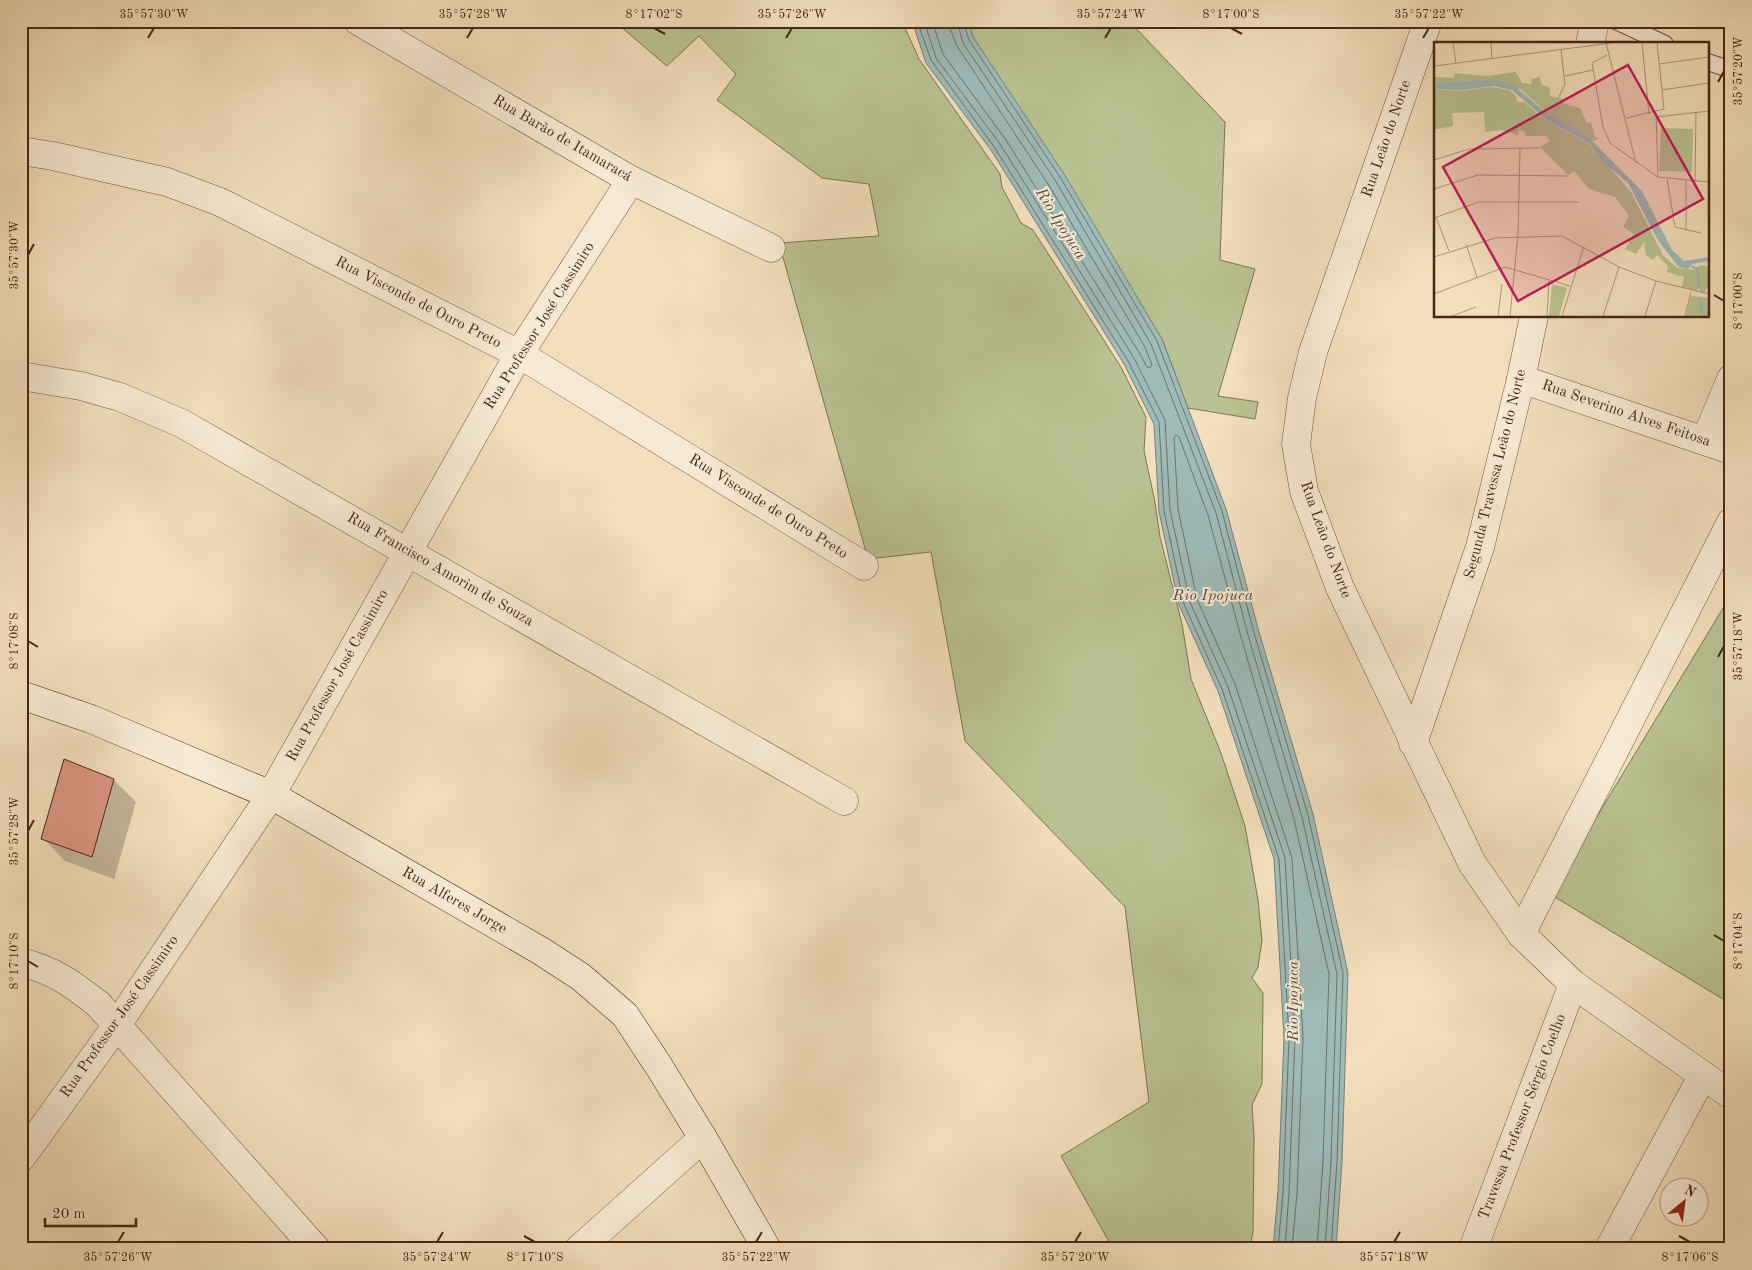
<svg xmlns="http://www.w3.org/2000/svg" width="1752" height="1270" viewBox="0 0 1752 1270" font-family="'Old Standard TT',serif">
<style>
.green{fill:#b9c292;stroke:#807452}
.water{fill:#9dbbb8;stroke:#7b8076}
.shadow{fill:#0003}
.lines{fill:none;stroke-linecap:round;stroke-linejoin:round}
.shore{stroke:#727166;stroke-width:1}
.building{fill:#d99582;stroke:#482713}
.lane-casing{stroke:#73553e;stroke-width:18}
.street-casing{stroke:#73553e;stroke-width:29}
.secondary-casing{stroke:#482713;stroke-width:29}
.lane{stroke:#f7ead4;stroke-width:16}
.street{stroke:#f7ead4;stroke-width:28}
.secondary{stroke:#f7ead4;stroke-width:28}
.ticks{fill:none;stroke:#482713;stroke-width:2}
.labels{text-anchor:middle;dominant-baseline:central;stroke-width:4;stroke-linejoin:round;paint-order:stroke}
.street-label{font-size:15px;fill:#482713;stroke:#f7ead4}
.water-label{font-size:16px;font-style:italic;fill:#5d4c3c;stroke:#f7ead4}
.inset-river{fill:none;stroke:#9dbbb8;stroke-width:2.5}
.inset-road{fill:none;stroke:#af9579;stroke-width:1}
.view{fill:#c2185b;fill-opacity:0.15;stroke:#c2185b;stroke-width:2.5}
.inset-edge{fill:none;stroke:#482713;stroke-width:2.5}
.neatline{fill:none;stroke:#482713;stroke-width:2}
.ticks-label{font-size:12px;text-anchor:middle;fill:#482713}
</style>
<rect width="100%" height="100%" fill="#f3dfbd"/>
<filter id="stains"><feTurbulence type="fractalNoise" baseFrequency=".004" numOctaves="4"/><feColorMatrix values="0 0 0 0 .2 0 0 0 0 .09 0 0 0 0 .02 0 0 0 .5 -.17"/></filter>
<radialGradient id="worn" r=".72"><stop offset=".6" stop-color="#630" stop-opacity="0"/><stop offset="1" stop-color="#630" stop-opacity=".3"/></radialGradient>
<!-- green -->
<g class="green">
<polygon points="614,21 902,21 919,59 1000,174 1002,187 1021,223 1033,230 1121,367 1146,417 1144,451 1155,502 1160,537 1182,624 1191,679 1221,753 1245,826 1258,900 1262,940 1258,967 1252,978 1263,993 1262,1084 1252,1105 1254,1137 1253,1232 1250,1249 1110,1249 1112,1247 1061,1156 1149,1102 1125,907 965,741 931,552 868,559 779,243 879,236 869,184 822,178 717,100 736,74 699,36 667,66"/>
<polygon points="968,21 1129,21 1225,122 1220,260 1255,269 1218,396 1258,402 1255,419 1188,408 1162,339 973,37"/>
<polygon points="1731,595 1731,1004 1550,894"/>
</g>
<!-- water -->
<polygon class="water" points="912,21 968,21 973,37 1064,174 1162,339 1226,509 1259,632 1313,814 1348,973 1342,1162 1336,1249 1273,1249 1278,1191 1284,1038 1274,859 1218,691 1179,605 1159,512 1154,424 1124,364 991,150 926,63"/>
<!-- shadow -->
<polygon class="shadow" points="114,780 136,802 114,879 65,861 43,838"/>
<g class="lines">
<!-- shore -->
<g class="shore">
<polyline points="917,21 931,60 995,148 1128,361 1159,422 1164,511 1184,604 1222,689 1279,859 1289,1038 1283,1192 1278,1249"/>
<polyline points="924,21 936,58 1000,144 1134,358 1165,420 1170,510 1190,602 1228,687 1285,858 1295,1037 1289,1192 1285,1249"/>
<polyline points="932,21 943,54 1006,140 1140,354 1147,367 1150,368 1152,365 1145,347 1048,184 957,46 950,28 949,21"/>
<polyline points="957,21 963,43 1055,180 1151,344 1216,513 1248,635 1302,817 1337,974 1331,1161 1325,1249"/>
<polyline points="963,21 969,40 1060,177 1157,341 1222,511 1254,633 1308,815 1343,973 1337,1162 1331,1249"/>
<polyline points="1292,1249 1297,1193 1303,1037 1292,858 1235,684 1197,599 1178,509 1174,438 1176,435 1179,437 1208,515 1241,637 1294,819 1329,974 1323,1161 1317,1249"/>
</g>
</g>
<!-- building -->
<polygon class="building" points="64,759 114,779 92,857 41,839"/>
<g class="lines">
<!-- lane casing -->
<g class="lane-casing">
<g id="lane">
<polyline points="1616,21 1665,44"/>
<polyline points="1708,62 1731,70"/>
</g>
</g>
<!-- street casing -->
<g class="street-casing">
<g id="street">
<polyline points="358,21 631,180 771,248"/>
<polyline points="1428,21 1313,352 1302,398 1296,444 1304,491 1340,588 1472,863 1521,934 1573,984 1731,1095"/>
<polyline points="1590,44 1595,21"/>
<polyline points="21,151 53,156 167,182 220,202 519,354 864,566"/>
<polyline points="21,376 81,386 120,397 181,423 844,801"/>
<polyline points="1521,379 1731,450"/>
<polyline points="1705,441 1731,379"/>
<polyline points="1413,743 1480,547 1521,379 1534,316"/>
<polyline points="1521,934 1731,522"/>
<path d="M21,962C55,971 71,983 98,1004L316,1249"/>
<polyline points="21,1158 117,1025 271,795 519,354 631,180"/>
<polyline points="579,1249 703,1138"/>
<polyline points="1473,1249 1573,984"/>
<polyline points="1609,1249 1703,1075"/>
</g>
</g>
<!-- secondary casing -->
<g class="secondary-casing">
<polyline id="secondary" points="21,695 91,719 271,795 541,951 581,977 625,1015 658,1065 703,1138 767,1249"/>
</g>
<!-- lane -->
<use href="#lane" class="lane"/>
<!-- street -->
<use href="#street" class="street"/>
<!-- secondary -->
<use href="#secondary" class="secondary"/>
</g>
<!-- ticks -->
<path class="ticks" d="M654,28L665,34M1231,28L1242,34M148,38L154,28M467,38L473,28M786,38L792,28M1105,38L1111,28M1423,38L1429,28M1718,82L1724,71M28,255L34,244M1714,295L1724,301M28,641L38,647M1718,657L1724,646M28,831L34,820M1714,935L1724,941M28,961L38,967M524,1236L535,1242M1679,1236L1690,1242M118,1242L124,1232M437,1242L443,1232M756,1242L762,1232M1075,1242L1081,1232M1394,1242L1400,1232"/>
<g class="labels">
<!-- street labels -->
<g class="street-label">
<text transform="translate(562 139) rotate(30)">Rua Barão de Itamaracá</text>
<text transform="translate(1387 139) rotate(-71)">Rua Leão do Norte</text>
<text transform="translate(418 303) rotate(27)">Rua Visconde de Ouro Preto</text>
<text transform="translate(540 326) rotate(-58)">Rua Professor José Cassimiro</text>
<text transform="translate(1626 414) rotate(19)">Rua Severino Alves Feitosa</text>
<text transform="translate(1496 474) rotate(-76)">Segunda Travessa Leão do Norte</text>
<text transform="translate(768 507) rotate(32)">Rua Visconde de Ouro Preto</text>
<text transform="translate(1325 540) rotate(70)">Rua Leão do Norte</text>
<text transform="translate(440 570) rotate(30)">Rua Francisco Amorim de Souza</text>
<text transform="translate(338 676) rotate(-61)">Rua Professor José Cassimiro</text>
<text transform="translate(454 901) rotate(30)">Rua Alferes Jorge</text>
<text transform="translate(120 1017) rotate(-55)">Rua Professor José Cassimiro</text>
<text transform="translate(1523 1117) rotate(-69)">Travessa Professor Sérgio Coelho</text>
</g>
<!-- water labels -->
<g class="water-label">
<text transform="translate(1060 224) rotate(58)">Rio Ipojuca</text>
<text x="1213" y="596">Rio Ipojuca</text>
<text transform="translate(1294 1001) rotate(-90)">Rio Ipojuca</text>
</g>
</g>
<!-- overview -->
<g transform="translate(1434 42)">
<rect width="275" height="275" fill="#f3dfbd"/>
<path d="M82,30L88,41L98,42L97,37L106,35L107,42L116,46V54L128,56L129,61L146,66L153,81L157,80L161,95L166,96L159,99L114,72L88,48L58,37L0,41V35L20,36V31L54,34ZM58,45L75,48L82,54L83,60H90L110,77L155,102L197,150L229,213L243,226L262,228L264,250L248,245L250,235L233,230L234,224L223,213L219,218L212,213L210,200L202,212L191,207L200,192L189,185L195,174L181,155L155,147L140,129L134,133L106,105L116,99L112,94H91V90L85,88L84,93L68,88L51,90L50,70L18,71L19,84L0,88V47L28,49ZM227,86L259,87L258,130L225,129ZM268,223L275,225V243L270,251L266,250L263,237V225ZM118,242L133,246L125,274H115ZM257,254L275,256V274H252Z" fill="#b9c292"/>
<path d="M58,37L79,43L114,72L152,93L208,149L238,208L250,219L275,215V219L258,222L254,227L245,225L225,200L194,141L169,120L156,102L111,77L78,48L60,44L28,48L0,47V41Z" fill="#9dbbb8"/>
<path class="inset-river" d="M257,224L263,227L265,247M266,256L268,274"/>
<path class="inset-road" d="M19,1L22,22M57,1L58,17M172,1L202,121M208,1L215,72M173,13L158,21L169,85L176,101L224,135L275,140M225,22L275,15M0,24L177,1M131,34L159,28M228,48L275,41M125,55L131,42L127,8M222,71L224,135M222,75L275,69M192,76L230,67L223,1M0,118L35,107L105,106M233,137L241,185L267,191M252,139V189M261,140L262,70M0,147L44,133L134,134M2,175L15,209M0,176L45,160H145M32,202L43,235M0,215L61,196L128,194L185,225L222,239L275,252M0,252L71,225L136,244M18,274L42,265M64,274L68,242M76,274L84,193L86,107M113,274L115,238M128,274L150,204M169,274L185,225M211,274L222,239M251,274L257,250"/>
<path class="view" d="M194,23L269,157L84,259L9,125Z"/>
<rect width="275" height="275" class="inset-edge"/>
</g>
<!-- margin -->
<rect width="1752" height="1270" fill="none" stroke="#f3dfbd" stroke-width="55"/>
<!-- north arrow -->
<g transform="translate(1684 1202) rotate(29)"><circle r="24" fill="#f7ead4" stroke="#b19c87"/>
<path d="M0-4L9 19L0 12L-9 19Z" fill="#8f2418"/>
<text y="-8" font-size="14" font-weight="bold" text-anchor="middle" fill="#482713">N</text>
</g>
<!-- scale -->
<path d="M45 1218v8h91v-8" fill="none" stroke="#482713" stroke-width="2.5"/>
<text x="52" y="1218" font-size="15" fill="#482713" stroke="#f7ead4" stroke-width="4" paint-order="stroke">20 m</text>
<rect x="28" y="28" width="1696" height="1214" class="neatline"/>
<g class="ticks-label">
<text x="154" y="18">35°57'30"W</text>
<text x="473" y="18">35°57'28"W</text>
<text x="654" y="18">8°17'02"S</text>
<text x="792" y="18">35°57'26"W</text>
<text x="1111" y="18">35°57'24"W</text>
<text x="1231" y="18">8°17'00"S</text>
<text x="1429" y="18">35°57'22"W</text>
<text transform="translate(1738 71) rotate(-90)" y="4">35°57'20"W</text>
<text transform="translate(14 255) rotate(-90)" y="4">35°57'30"W</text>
<text transform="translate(1738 301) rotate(-90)" y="4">8°17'00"S</text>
<text transform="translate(14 641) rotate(-90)" y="4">8°17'08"S</text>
<text transform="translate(1738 646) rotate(-90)" y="4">35°57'18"W</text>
<text transform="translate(14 831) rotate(-90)" y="4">35°57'28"W</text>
<text transform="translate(1738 941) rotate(-90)" y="4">8°17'04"S</text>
<text transform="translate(14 961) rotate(-90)" y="4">8°17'10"S</text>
<text x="118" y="1261">35°57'26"W</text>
<text x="437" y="1261">35°57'24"W</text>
<text x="535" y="1261">8°17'10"S</text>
<text x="756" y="1261">35°57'22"W</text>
<text x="1075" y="1261">35°57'20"W</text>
<text x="1394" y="1261">35°57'18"W</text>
<text x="1690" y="1261">8°17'06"S</text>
</g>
<rect width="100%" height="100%" filter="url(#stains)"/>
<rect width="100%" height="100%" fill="url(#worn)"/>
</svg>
